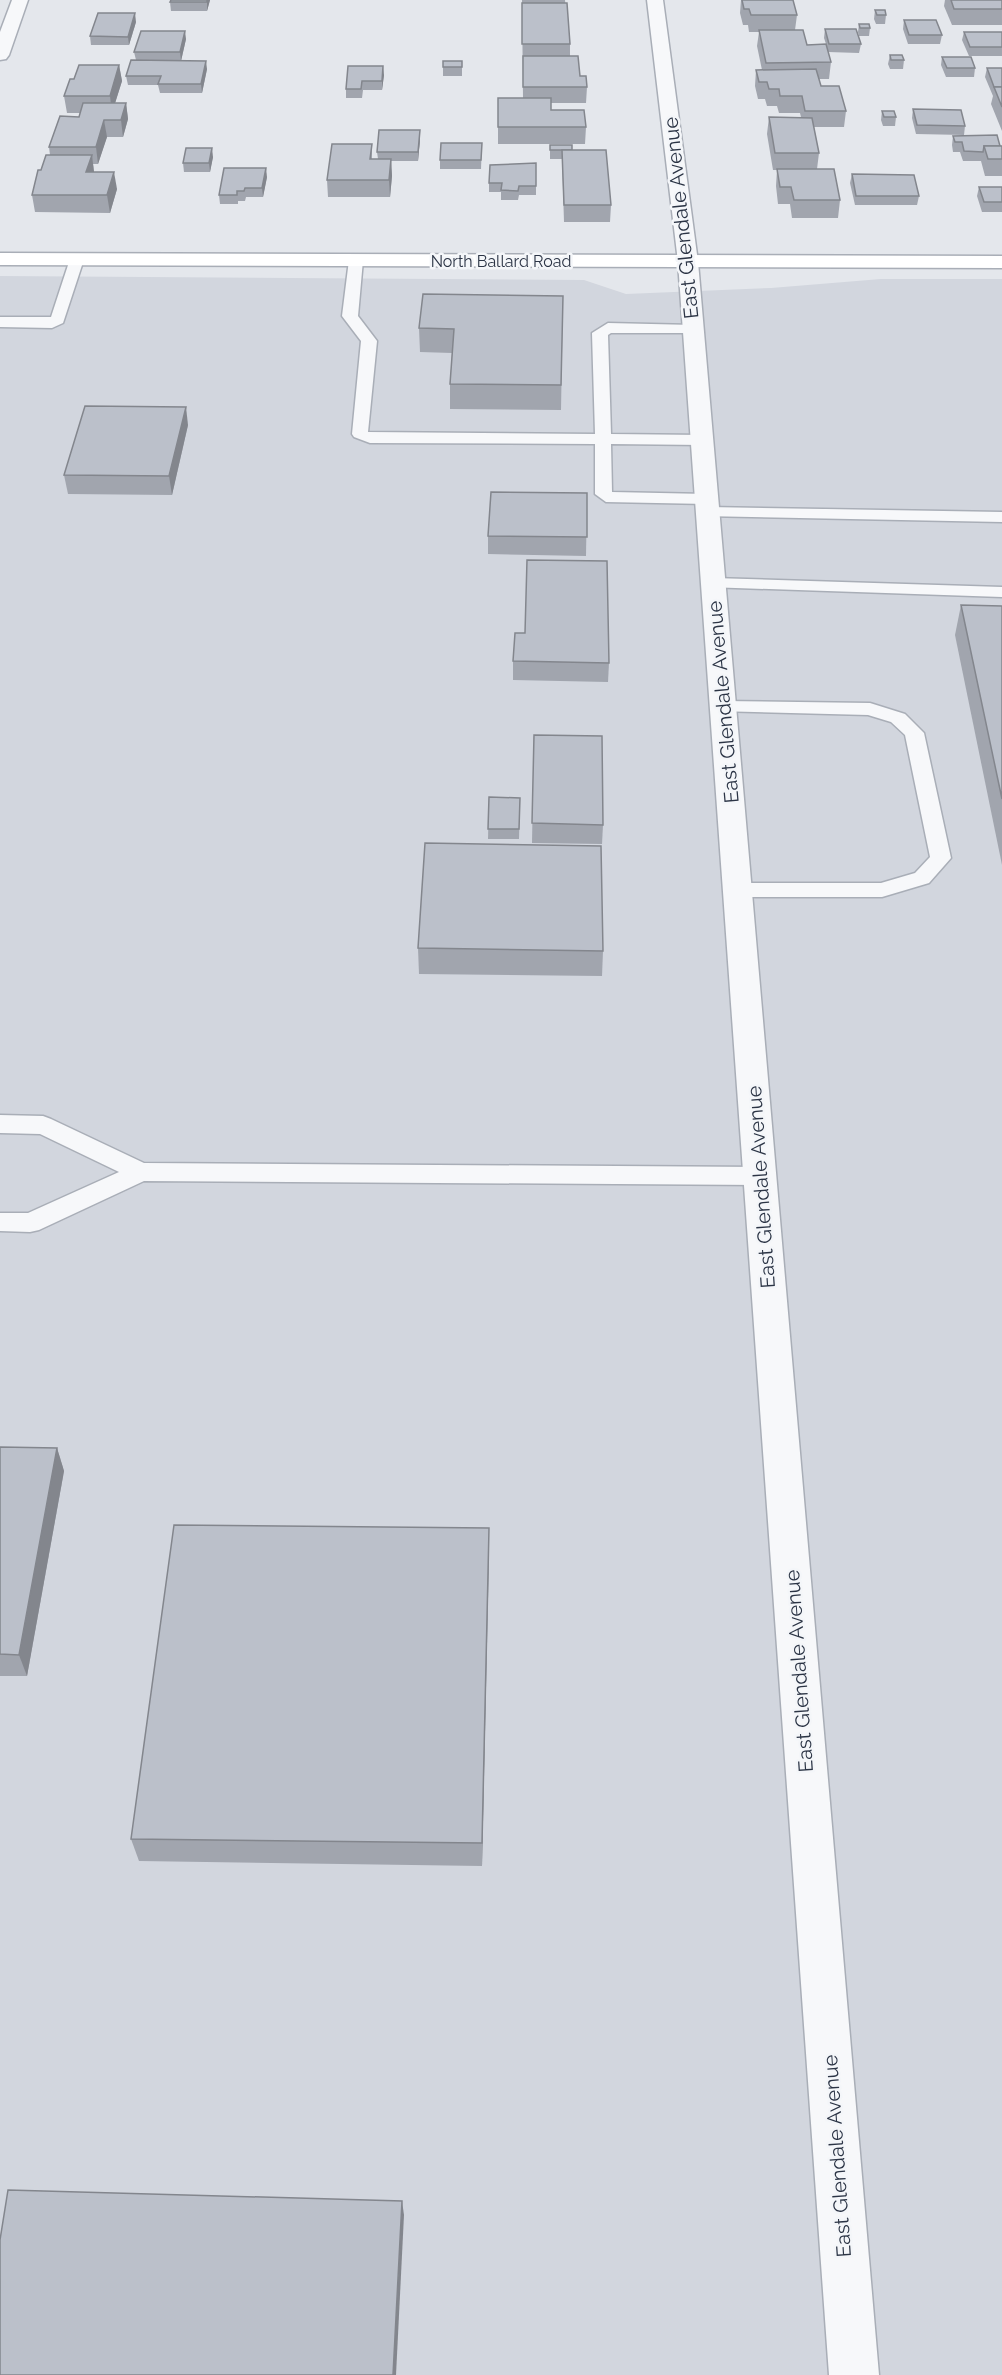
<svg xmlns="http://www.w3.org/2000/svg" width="1002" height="2375" viewBox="0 0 1002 2375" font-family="Raleway,sans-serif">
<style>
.built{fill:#d2d6de}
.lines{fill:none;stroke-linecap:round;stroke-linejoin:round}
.service-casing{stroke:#a9aeb7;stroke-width:3}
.minor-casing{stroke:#a9aeb7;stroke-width:3}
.tertiary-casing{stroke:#a9aeb7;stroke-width:3}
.secondary-casing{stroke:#a9aeb7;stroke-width:3}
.service{fill:#f7f8fa;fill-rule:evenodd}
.minor{fill:#f7f8fa;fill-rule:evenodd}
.tertiary{fill:#f7f8fa;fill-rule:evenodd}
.secondary{fill:#fff;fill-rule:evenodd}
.wall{fill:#a1a5ae}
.shaded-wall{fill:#83868d}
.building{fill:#bbc0ca;stroke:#83868d;stroke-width:1.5}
.labels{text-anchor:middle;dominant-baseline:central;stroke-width:5;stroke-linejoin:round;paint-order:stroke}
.far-street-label{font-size:16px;fill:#2b3445;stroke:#f4f6f9}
.street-label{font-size:20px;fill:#2b3445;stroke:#f4f6f9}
</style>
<rect width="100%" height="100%" fill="#e4e7ec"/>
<!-- built -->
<polygon class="built" points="0,276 584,280 626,294 771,288 881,279 1002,279 1002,2375 0,2375"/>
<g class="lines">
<!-- service casing -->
<g class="service-casing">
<g id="service">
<polygon points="77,255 84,259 63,323 52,328 0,327 0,317 51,317 70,259"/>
<polygon points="356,256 363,260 358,316 377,341 368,432 595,434 592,333 608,323 694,325 699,327 702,330 699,333 611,333 608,335 611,434 703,435 711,440 703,445 611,444 612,492 707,494 713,495 716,499 713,503 707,504 606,502 595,494 595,444 370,443 354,437 352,434 361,341 342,316 349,260"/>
<polygon points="708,507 1002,512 1002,522 702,516 699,512 702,508"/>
<polygon points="713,578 1002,587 1002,597 707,587 704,583 707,579"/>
<polygon points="723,701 870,703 905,714 924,733 951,858 929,883 882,897 738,897 731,895 727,890 731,885 738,883 881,883 915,873 930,857 905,735 891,722 868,715 716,711 713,707 716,703"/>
<polygon points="0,1115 43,1116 51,1119 144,1163 760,1167 768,1170 772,1176 768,1182 760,1185 144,1181 39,1230 30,1232 0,1231 0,1213 28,1213 119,1172 40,1134 0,1133"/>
</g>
</g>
<!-- minor casing -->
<g class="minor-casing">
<polygon id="minor" points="12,0 28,0 9,55 6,59 0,60 0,32"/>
</g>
<!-- tertiary casing -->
<g class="tertiary-casing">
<polygon id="tertiary" points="647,0 663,0 698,262 879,2375 829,2375 678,262"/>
</g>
<!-- secondary casing -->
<g class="secondary-casing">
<polygon id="secondary" points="0,253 1002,256 1002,268 0,265"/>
</g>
<!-- service -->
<use href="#service" class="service"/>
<!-- minor -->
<use href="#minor" class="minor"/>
<!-- tertiary -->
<use href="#tertiary" class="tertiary"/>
<!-- secondary -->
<use href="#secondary" class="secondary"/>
</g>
<!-- wall -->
<g class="wall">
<polygon points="210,0 207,11 171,11 170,2"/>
<polygon points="522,0 565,0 570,44 570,56 580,76 587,87 586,103 551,103 551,110 586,127 585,144 498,144 498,98 523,98"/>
<polygon points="741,0 793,0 797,15 795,30 807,45 826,44 824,38 825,29 861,44 859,53 828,52 831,62 829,79 819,79 821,86 846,111 844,127 814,127 819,153 817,169 840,200 838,218 792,218 790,204 778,204 776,186 777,170 773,170 767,134 769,117 801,117 800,113 779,113 777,106 767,106 765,99 758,99 755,86 756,70 762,70 757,46 759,32 749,32 748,25 743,25 740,13"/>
<polygon points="945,0 1002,0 1002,25 952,25 944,6"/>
<polygon points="875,10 886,15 885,24 876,24 874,19"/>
<polygon points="904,20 942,35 940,44 908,44 903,29"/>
<polygon points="136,22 129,45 91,45 90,36"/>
<polygon points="859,24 870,28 869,36 859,36 858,32"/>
<polygon points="964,32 1002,32 1002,56 969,56 962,40"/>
<polygon points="186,39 181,61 207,69 202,93 160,93 158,85 128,85 126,76 136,60 134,52"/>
<polygon points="890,55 904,60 903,69 890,69 888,64"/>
<polygon points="942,57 975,68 974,77 946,77 941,65"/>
<rect x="443" y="61" width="19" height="15"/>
<polygon points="119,65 122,81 115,103 126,103 128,119 123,137 107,137 98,164 93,164 94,172 117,189 110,213 35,212 32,195 41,170 50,155 49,147 79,117 80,113 67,113 64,96 74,79"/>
<polygon points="348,66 384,75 382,90 363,90 362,98 346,98 346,89"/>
<polygon points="987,68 1002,68 1002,131 991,104 993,96 985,77"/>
<polygon points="913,109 965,126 964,135 916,134 912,118"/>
<polygon points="882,111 896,117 895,126 883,126 881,120"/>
<polygon points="953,136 1002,146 1002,176 985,176 981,161 963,161 960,152 953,152 952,145"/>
<polygon points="420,139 418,161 391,161 392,176 390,197 328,197 327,180 372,144 372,159 378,159 377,152"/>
<polygon points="482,143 481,169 440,169 440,160"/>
<polygon points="550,145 572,150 611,205 610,222 564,222 562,159 550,159"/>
<polygon points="213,157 210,172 184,172 183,163"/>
<polygon points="536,163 536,195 519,195 518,200 501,200 501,192 489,192 489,183"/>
<polygon points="852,174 919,196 917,205 855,205 850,183"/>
<polygon points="267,177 263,197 246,197 245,201 238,201 238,204 220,204 219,195"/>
<polygon points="979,187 1002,187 1002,212 982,212 977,196"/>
<polygon points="563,296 561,410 450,409 450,384 452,353 420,352 419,328"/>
<polygon points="188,425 172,495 68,494 64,475"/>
<polygon points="587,493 586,556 488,554 488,536"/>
<polygon points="961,605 1002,606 1002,865 955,635"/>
<polygon points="513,661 609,663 608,682 513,680"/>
<polygon points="534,735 603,825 602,844 532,843"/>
<polygon points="489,797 520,798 519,839 488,839"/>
<polygon points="418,948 603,951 602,976 419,974"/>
<polygon points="0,1447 57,1448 64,1471 27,1676 0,1676"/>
<polygon points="489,1528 482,1866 139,1861 131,1839"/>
</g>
<!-- shaded-wall -->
<g class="shaded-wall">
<polygon points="207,0 210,0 207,11"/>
<polygon points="135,13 136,22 129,45 128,37"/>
<polygon points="185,31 186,39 181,61 180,52"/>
<polygon points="206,61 207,69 202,93 201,84"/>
<polygon points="119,65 122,81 112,113 110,96"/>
<polygon points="383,66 384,75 382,90 382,81"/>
<polygon points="126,103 128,119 123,137 121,120"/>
<polygon points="104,120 107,137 98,164 96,147"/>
<polygon points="420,130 420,139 418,161 418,152"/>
<polygon points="212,148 213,157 210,172 209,163"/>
<polygon points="92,155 94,172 86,172"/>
<polygon points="391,159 392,176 390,197 389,180"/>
<polygon points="266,168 267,177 263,197 262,188"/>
<polygon points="114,172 117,189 110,213 107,195"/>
<polygon points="186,407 188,425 172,495 169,476"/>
<polygon points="57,1448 64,1471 27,1676 19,1655"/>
<polygon points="489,1528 489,1555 482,1866 482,1843"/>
<polygon points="402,2201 404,2215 396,2375 393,2375"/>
</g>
<!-- building -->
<g class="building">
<polygon points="171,0 207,0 207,2 170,2"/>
<polygon points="742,0 793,0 797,15 751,15 749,9 744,9"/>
<polygon points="951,0 1002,0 1002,9 954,9"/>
<polygon points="522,3 567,3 570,44 522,44"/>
<polygon points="875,10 885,10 886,15 877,15"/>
<polygon points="98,13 135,13 128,37 90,36"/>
<polygon points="904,20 936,20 942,35 909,35"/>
<polygon points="859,24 869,24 870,28 860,28"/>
<polygon points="825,29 856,29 861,44 829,44"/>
<polygon points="759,30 803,30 807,45 826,44 831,62 766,63"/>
<polygon points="141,31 185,31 180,52 134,52"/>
<polygon points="964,32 1002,32 1002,47 970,47"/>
<polygon points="890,55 902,55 904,60 891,60"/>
<polygon points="523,56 578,56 580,76 586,76 587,87 523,87"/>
<polygon points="942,57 971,57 975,68 947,68"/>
<polygon points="131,60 206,61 201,84 158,84 161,76 126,76"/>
<rect x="443" y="61" width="19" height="6"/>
<polygon points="79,65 119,65 110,96 64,96 70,79 74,79"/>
<polygon points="348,66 383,66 382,81 362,81 361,89 346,89"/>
<polygon points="987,68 1002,68 1002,87 994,87"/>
<polygon points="816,69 821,86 839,86 846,111 805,111 802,96 780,96 779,89 769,89 767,82 759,82 756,70"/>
<polygon points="994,87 1002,87 1002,107"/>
<polygon points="498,98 551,98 551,110 584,110 586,127 498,127"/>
<polygon points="83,103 126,103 121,120 104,120 96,147 49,147 60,116 79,117"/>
<polygon points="913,109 961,110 965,126 917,125"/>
<polygon points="882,111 894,111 896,117 884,117"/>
<polygon points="769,117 812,118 819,153 775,153"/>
<polygon points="379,130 420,130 418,152 377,152"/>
<polygon points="997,135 1000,146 984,146 983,152 964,151 962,142 955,142 953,136"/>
<polygon points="441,143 482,143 481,160 440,160"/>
<polygon points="332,144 372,144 370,159 391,159 389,180 327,180"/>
<rect x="550" y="145" width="22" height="5"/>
<polygon points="984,146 1002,146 1002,159 988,159"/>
<polygon points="186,148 212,148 209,163 183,163"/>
<polygon points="562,150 606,150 611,205 564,205"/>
<polygon points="46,155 92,155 86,172 114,172 107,195 32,195 38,170 41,170"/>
<polygon points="536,163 536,186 519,186 518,191 501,190 502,183 489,183 490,165"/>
<polygon points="224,168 266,168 262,188 245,188 244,191 237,191 237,195 219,195"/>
<polygon points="777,169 834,169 840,200 794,200 791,187 780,187"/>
<polygon points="852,174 914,175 919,196 856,196"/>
<polygon points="979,187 1002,187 1002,202 984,202"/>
<polygon points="423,294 563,296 561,385 450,384 454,329 419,328"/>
<polygon points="85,406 186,407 169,476 64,475"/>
<polygon points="491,492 587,493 587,537 488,536"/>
<polygon points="527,560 607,561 609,663 513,661 515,633 525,633"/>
<polygon points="961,605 1002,606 1002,799"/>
<polygon points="534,735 602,736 603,825 532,823"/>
<polygon points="489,797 520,798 519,829 488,829"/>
<polygon points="425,843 601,846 603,951 418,948"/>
<polygon points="0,1447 57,1448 19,1655 0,1654"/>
<polygon points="174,1525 489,1528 482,1843 131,1839"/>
<polygon points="8,2190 402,2201 393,2375 0,2375 0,2240"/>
</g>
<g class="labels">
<!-- far-street labels -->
<g class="far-street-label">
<text x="501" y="261">North Ballard Road</text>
</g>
<!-- street labels -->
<g class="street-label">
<text transform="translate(681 218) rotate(-96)">East Glendale Avenue</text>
<text transform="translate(723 702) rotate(-95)">East Glendale Avenue</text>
<text transform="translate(761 1187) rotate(-94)">East Glendale Avenue</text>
<text transform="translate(799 1671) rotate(-94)">East Glendale Avenue</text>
<text transform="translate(837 2156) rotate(-94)">East Glendale Avenue</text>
</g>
</g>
</svg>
